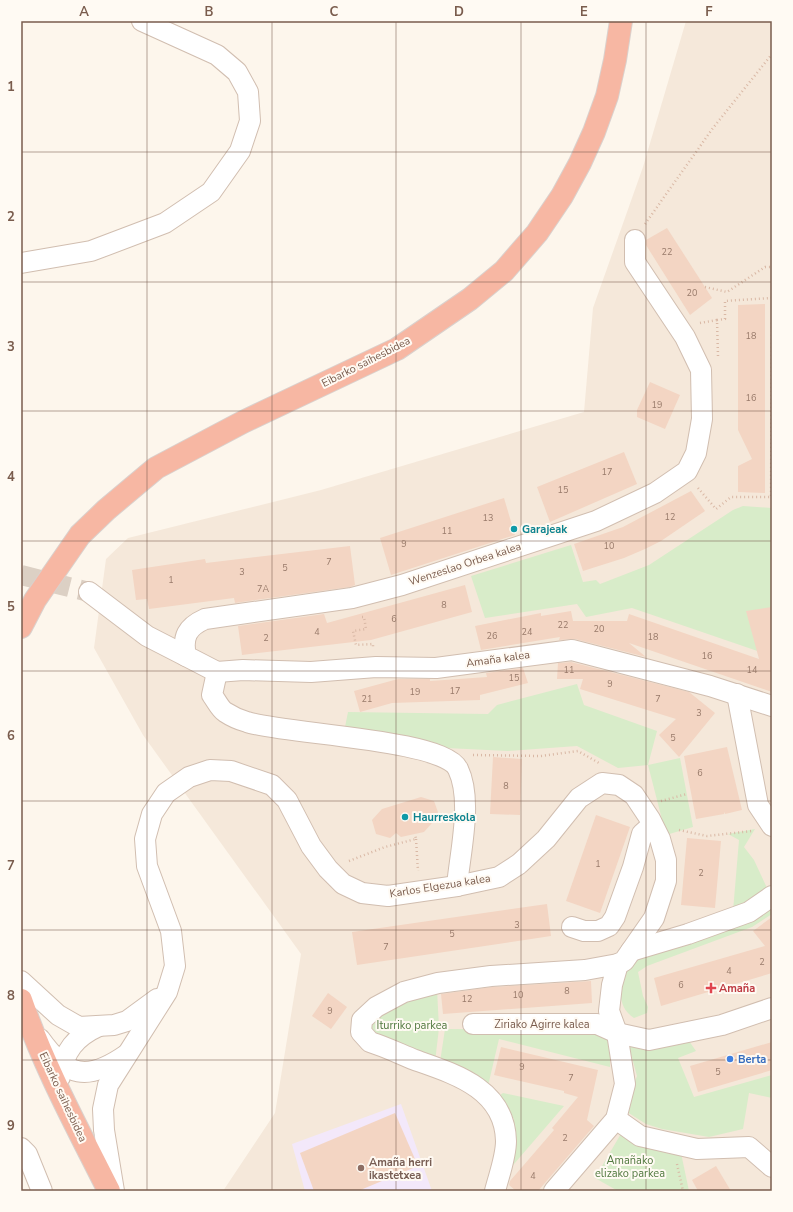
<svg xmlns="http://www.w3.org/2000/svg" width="793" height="1212" viewBox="0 0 793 1212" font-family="'Nunito Sans',sans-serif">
<rect width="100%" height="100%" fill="#fdf6ec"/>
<polygon fill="#f5e8da" points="686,21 772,21 772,1191 223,1191 275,1113 301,954 143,735 94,648 106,559 128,538 321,490 584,412 593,308 643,167"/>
<polygon fill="#f3e8fa" points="401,1104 432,1191 305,1191 292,1144"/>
<g fill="#d8ecc9">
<polygon points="743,506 772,508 772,656 632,608 586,617 577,604 485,618 471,576 571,545 583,582 596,580 600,584 649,565 733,510"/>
<polygon points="577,684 584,705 657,731 648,765 680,758 693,827 666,835 648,765 618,768 577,746 508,751 446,748 344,732 348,712 488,714 497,705"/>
<polygon points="755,829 744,847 754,860 767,888 733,911 739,840 728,834"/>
<path d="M772,902v12l-20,13 -105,39 -9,6 5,24 5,11 -1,6 -13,5c-20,-13 -13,-35 -6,-54l7,-1 2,-6z"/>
<polygon points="437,989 439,1028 435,1062 375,1039 367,1023 378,1011"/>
<polygon points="445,1029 592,1030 610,1039 610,1067 499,1039 488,1086 440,1062"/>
<polygon points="689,1041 696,1051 678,1058 694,1097 772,1075 772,1098 749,1093 743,1129 709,1137 662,1129 646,1124 624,1110 637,1076 628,1043"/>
<polygon points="503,1093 564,1106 502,1178 515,1150 514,1119 497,1097"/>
<polygon points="622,1132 681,1153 689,1191 618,1191 595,1178"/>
</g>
<g fill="#f3d5c3">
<polygon points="667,228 712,298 690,315 646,245 646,240"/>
<polygon points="765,304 765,493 738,492 738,466 752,459 738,430 738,305"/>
<polygon points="650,382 680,395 665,429 637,417 637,410"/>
<polygon points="624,452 637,484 550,522 537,487"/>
<polygon points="691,491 705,511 661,541 645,549 624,558 583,571 574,544 623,527"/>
<polygon points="504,498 515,535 391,575 380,538"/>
<polygon points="350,546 355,585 350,587 235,603 234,598 149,609 147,599 136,600 132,570 205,559 206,563"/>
<polygon points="465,585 472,612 371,640 242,655 238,626 324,614 327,623"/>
<polygon points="772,607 772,692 629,643 646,657 575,639 559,640 560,637 481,650 475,626 541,613 541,616 571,611 573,621 627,621 629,614 759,659 746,611"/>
<polygon points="571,662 689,692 715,713 679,757 659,735 676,719 580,689 583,679 557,679 558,663"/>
<polygon points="523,668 528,683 480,695 480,700 392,703 360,712 354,691 398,679 430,679 430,681 487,677 486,673"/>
<polygon points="727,747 742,810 725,814 724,812 724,814 696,819 684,756"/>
<polygon points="493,757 522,759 520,815 490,814"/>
<polygon points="421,797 434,801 439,815 424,832 401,837 396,833 390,838 376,834 372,820 382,809"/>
<polygon points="596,815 630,827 600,913 566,901"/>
<polygon points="687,838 721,841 715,908 681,905"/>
<polygon points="547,904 551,936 357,965 352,932"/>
<polygon points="772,917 772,973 661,1006 654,978 765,946 753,931"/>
<polygon points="591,981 592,1003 443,1014 441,994 492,987"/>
<polygon points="328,993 347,1007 331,1029 312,1016"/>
<polygon points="772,1042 772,1070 698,1092 690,1066"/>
<polygon points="501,1047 598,1070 587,1120 594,1126 538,1191 516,1191 509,1185 510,1181 554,1130 552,1128 578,1097 564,1093 564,1091 494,1075"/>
<polygon points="395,1113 418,1166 358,1191 314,1191 300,1153"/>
<polygon points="716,1166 731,1191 698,1191 692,1180"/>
</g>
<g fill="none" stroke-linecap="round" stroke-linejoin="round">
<polyline stroke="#dcd0c4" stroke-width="20" stroke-dasharray="20 10" stroke-linecap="butt" points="21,575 89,592"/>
<defs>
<g id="minor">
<polyline points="21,263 91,251 165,223 211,192 240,151 250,121 248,92 237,72 217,55 142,21"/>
<polyline points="89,592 147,636 186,656"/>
<path d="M217,672l-31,-16c-4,-19 1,-29 19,-37l147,-21 50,-13 194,-64 59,-28 32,-22 9,-18 6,-34 -1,-49 -16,-33 -50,-75v-22"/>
<polyline points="217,672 243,670 311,672 376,667 436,668 572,650 710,686 772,706"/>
<path d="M217,672l-5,23c4,5 8,14 13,17 6,4 15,8 22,10 36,12 197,17 211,47 15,31 2,83 -1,117"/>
<polyline points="737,694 758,805 772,826"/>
<polyline points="572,927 584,931 598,931 609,926 615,917 633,867 642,834 652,825"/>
<polyline points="631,951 688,934 749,912 772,896"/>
<polyline points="21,981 58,1015 79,1027 114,1025 127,1021 157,999"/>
<polyline points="473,1024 597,1024 617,1033 649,1040 722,1025 772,1008"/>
<path d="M40,1039c27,38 47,43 86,16"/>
<path d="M60,1077c4,-26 15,-40 39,-51"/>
<polyline points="616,1119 640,1136 697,1149 749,1147 772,1167"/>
<polyline points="21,1148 27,1154 42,1191"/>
<polyline points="114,1191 104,1130 103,1109 108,1085 167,992 175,966 171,931 147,866 145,839 152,814 166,793 189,777 210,770 231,771 272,785 287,800 311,846 328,869 343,884 362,893 388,896 457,886 499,877 519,864 546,839 579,798 602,783 619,785 634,795 650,819 660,839 666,860 666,881 654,918 624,961 618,964"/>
<path d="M495,1191c4,-16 11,-34 11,-50 -1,-52 -51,-67 -91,-81 -15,-6 -29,-13 -45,-18l-9,-10 1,-12 14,-13 28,-15 34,-9 53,-7 94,-6 33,-6 -6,21 -3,26 8,22 8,51 -9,35 -62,72"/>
</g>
<g id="highway">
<polyline points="21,627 35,600 80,535 106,510 156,468 243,422 397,349 470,299 504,271 537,233 562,196 580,163 594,132 607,96 615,60 621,21"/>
<path d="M21,1000c23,67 57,129 88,191"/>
</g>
</defs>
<use href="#minor" stroke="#d1beb0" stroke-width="22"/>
<use href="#highway" stroke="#dad1cd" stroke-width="24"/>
<g stroke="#d9b8a5" stroke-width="2.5" stroke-dasharray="1 3" stroke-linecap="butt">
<polyline points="645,224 713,128 772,54"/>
<polyline points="705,287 727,292 765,267 772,267"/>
<polyline points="700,323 717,320"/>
<polyline points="718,356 717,320 725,319 725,301 772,298"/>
<polyline points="698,488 716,509 731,497 771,497 772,322"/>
<polyline points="362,617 364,617 366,629 353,631 356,645 373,644 373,647"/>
<polyline points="473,755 541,756 578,751 599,763"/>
<polyline points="661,801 687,794"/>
<polyline points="679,830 707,836 752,831"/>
<polyline points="416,839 418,871"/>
<polyline points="349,861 385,847 416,839 415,834"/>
<polyline points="677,1164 683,1191"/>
</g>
<use href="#minor" stroke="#fff" stroke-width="20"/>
<use href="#highway" stroke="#f7b7a3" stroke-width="22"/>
</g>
<path fill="none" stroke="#7a5c4d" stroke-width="1" stroke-opacity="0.55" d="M147,21v1170M272,21v1170M396,21v1170M521,21v1170M646,21v1170M21,152h751M21,282h751M21,411h751M21,541h751M21,671h751M21,801h751M21,930h751M21,1060h751"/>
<g fill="#0f9aa8" stroke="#fffaf3" stroke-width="1.5">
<circle cx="514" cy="529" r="4"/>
<circle cx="405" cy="817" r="4"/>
</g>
<path fill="#e0444e" stroke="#fffaf3" stroke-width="1.5" d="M709 982h4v4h4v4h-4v4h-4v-4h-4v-4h4z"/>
<circle fill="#3f7fe0" stroke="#fffaf3" stroke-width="1.5" cx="730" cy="1059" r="4"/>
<circle fill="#8d6e63" stroke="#fffaf3" stroke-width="1.5" cx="361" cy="1168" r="4"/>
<g text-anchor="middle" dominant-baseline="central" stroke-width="4" stroke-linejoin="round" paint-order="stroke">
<g font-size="9" fill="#987a6a">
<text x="667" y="252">22</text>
<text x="692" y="293">20</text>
<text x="751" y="336">18</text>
<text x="751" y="398">16</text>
<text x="657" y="405">19</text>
<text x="607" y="472">17</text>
<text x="563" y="490">15</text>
<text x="670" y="517">12</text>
<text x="488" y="518">13</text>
<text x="447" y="531">11</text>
<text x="404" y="544">9</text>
<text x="609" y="546">10</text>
<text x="329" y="562">7</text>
<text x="285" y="568">5</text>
<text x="242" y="572">3</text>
<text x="171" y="580">1</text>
<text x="263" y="589">7A</text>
<text x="444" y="605">8</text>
<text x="394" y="619">6</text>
<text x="563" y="625">22</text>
<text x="599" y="629">20</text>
<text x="317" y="632">4</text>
<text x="527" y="632">24</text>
<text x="492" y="636">26</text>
<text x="653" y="637">18</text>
<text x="266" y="638">2</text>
<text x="707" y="656">16</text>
<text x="569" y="670">11</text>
<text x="752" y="670">14</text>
<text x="514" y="678">15</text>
<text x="610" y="684">9</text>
<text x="455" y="691">17</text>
<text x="415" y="692">19</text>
<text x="367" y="699">21</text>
<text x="658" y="699">7</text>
<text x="699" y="713">3</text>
<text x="673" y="738">5</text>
<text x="700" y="773">6</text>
<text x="506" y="786">8</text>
<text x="598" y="864">1</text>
<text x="701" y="873">2</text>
<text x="517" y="925">3</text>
<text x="452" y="934">5</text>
<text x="386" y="947">7</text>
<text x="762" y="962">2</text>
<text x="729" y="971">4</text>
<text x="681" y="985">6</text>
<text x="567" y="991">8</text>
<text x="518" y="995">10</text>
<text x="467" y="999">12</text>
<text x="330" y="1011">9</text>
<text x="522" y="1067">9</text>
<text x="718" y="1072">5</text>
<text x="571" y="1078">7</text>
<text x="565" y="1138">2</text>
<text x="533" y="1176">4</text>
</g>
<g font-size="11" fill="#7a5c4d" stroke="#fffaf3">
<text transform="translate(366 362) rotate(-27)">Eibarko saihesbidea</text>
<text transform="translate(465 564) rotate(-18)">Wenzeslao Orbea kalea</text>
<text transform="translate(498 659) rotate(-8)">Amaña kalea</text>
<text transform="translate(440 886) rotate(-9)">Karlos Elgezua kalea</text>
<text x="542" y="1024">Ziriako Agirre kalea</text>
<text transform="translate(63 1097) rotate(65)">Eibarko saihesbidea</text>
</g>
<g font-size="11" font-weight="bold" fill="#0d838f" stroke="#fffaf3" text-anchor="start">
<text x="522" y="529">Garajeak</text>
<text x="413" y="817">Haurreskola</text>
</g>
<g font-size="11" font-weight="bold" fill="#be3a42" stroke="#fffaf3" text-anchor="start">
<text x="719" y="988">Amaña</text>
</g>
<g font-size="11" fill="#537a41" stroke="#fffaf3">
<text x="412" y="1025">Iturriko parkea</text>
<text x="630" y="1160">Amañako<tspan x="630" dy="13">elizako parkea</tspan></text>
</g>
<g font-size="11" font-weight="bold" fill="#366cbe" stroke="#fffaf3" text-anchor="start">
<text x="738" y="1059">Berta</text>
</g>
<g font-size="11" font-weight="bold" fill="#785e54" stroke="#fffaf3" text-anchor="start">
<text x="369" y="1162">Amaña herri<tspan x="369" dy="13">ikastetxea</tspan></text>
</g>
</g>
<rect width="793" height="1212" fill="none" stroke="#fffaf3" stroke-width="44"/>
<rect x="22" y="22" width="749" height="1168" fill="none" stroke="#7a5c4d" stroke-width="1.5"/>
<g font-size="13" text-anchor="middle" font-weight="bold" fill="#7a5c4d">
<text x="84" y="16">A</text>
<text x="209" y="16">B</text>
<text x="334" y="16">C</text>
<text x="459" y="16">D</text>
<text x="584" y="16">E</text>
<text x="709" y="16">F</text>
<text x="11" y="91">1</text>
<text x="11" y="221">2</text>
<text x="11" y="351">3</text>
<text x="11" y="481">4</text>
<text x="11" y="611">5</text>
<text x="11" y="740">6</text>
<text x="11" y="870">7</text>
<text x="11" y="1000">8</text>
<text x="11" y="1130">9</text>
</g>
</svg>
